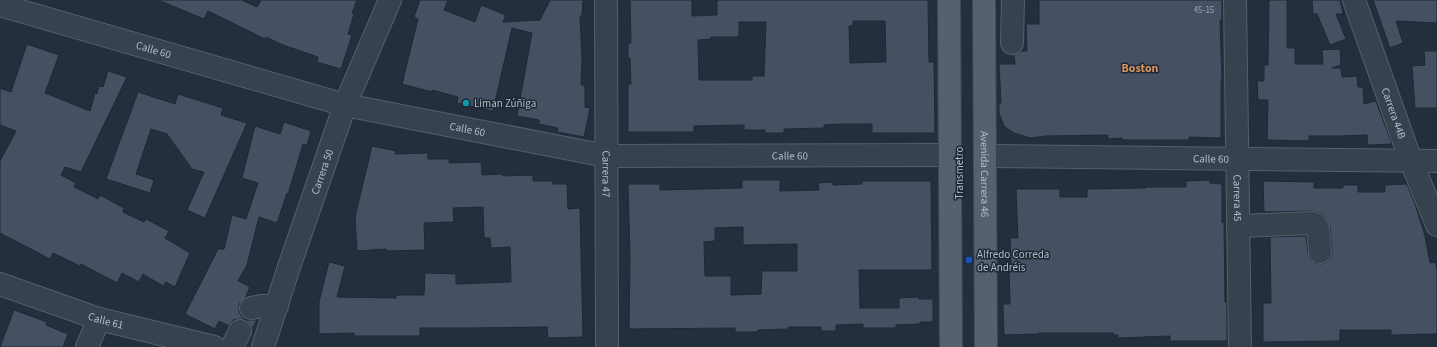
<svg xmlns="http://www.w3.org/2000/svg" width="1437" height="347" viewBox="0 0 1437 347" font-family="'Source Sans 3',sans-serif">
<rect width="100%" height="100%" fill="#242f3e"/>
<g fill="#455162" stroke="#1f2835" fill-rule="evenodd">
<polygon points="158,0 242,0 257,7 261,0 357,0 352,13 354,14 348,34 352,35 341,69 317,62 318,57 283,45 266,37 265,39 208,11 204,19"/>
<polygon points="420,0 448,0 444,10 475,22 481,5 506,15 503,22 540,20 550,0 583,0 582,16 580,16 582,58 581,85 585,85 585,107 590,108 584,137 557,132 558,128 539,124 539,120 517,116 532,33 512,28 493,111 457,103 458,97 432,90 432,92 402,84 418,19 414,17"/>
<path d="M630,0h62v16l25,-1v-15h211l1,62h5l1,71h-63v-9h-30l-18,1v3l-40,1v4h-19v-3h-21v-5l-50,1v6h-66v-48h3l-1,-26h-2v-15h3zM853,21h32l1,41 -36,1 -1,-37h4zM739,22h27l-2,54h-12v4h-53l-1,-40 13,-1v-2h28z"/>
<polygon points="1039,0 1222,0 1222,20 1220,20 1222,81 1221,81 1221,138 1189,137 1189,140 1122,140 1122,138 1108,139 1108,135 1046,136 1030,138 1014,133 1004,126 999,113 999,103 1001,103 999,64 1015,64 1014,55 1021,51 1027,51 1026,24 1039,24"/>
<polygon points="1269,0 1287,0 1287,48 1295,48 1295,64 1323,64 1322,50 1340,49 1341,65 1332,68 1341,68 1342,77 1357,76 1358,87 1363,87 1364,104 1376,101 1392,144 1368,145 1367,135 1341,136 1309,136 1309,141 1267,140 1268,100 1258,100 1257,81 1264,81 1264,65 1268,65"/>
<polygon points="1312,0 1340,0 1343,14 1336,14 1346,39 1330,45 1317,14 1313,14"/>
<polygon points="1373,0 1437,0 1437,23 1396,21 1403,43 1390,48"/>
<polygon points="27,44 59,55 45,93 90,111 95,93 97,94 99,86 103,87 108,71 127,77 81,172 65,167 61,175 76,183 74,187 98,199 100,195 124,208 123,212 144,222 146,219 169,231 165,238 190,253 175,287 166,282 163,286 143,274 139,282 122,273 117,283 81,264 80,266 53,253 50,259 0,233 0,161 16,131 0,125 0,88 11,92"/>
<polygon points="1424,51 1437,51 1437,108 1415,108 1412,66 1425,65"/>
<polygon points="138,92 175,104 178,94 223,108 221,115 247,123 205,218 187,210 204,172 192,169 167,134 151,129 136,174 154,180 150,193 106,179"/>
<polygon points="284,122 311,131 307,145 303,144 288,194 287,193 277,223 259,217 247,265 238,281 250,287 245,298 239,304 239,311 241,316 247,320 257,320 252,329 250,324 246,320 240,319 233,320 229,326 219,321 215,329 185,314 218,249 224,249 232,215 246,219 258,183 242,178 255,126 280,134"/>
<polygon points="372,146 396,151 395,154 428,153 428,159 449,159 449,163 481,162 482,175 503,174 503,176 533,175 533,181 553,181 553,184 567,184 568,209 580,208 583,337 548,338 547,327 472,328 420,328 420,336 354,336 354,333 319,334 319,302 329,262 345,266 337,297 396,298 396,295 424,295 425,273 456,274 456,284 511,282 510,247 491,248 490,238 484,238 483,207 453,208 454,222 424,223 425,250 386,251 386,249 357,251 355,217"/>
<path d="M742,180h38v11l39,-1 -1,-7 15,-1v3l29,-1v-3h69l1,89h-73l1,38h39v-10l20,-1v2h14v23h-13v2l-24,1v3h-33v-4l-27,1v6h-15v-4h-33v2l-30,1v2h-23v-4l-106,1 1,-72 -2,-73h32v6l82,-2zM743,227v18l54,-1v27h-35l-1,23 -30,1v-19h-26l-1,-34 11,-1v-13z"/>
<polygon points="1209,180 1210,183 1222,184 1222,222 1224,222 1225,302 1227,302 1227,341 1170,341 1170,336 1118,338 1118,335 1113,335 1113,333 1039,333 1039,334 1004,335 1003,304 1010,304 1009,264 1011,264 1010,238 1018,238 1016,189 1060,189 1060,197 1087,197 1087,189 1145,188 1145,187 1186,187 1186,181"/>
<polygon points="1263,181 1314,182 1314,188 1343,188 1343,185 1358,185 1358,192 1385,192 1385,185 1407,184 1416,207 1425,236 1430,263 1435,262 1437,269 1437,334 1391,335 1391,330 1340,330 1340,341 1263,342 1263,303 1271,303 1270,237 1306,236 1308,253 1310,259 1315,263 1321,264 1327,262 1331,257 1332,251 1330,227 1326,218 1320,213 1312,211 1264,212"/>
<polygon points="14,310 47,322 46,325 68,334 63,347 0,347"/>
</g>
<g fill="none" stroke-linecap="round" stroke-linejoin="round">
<defs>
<g id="minor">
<path id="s1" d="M606,0l1,347"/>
<path id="s2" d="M1235,0l5,347"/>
<path id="s3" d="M1354,0l57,161 26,64"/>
<path id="s4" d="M0,5l345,100 261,51 344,-1"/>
<polyline points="1012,43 1013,0"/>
<path id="s5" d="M985,156l452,5"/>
<polyline points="1238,226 1313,223 1316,225 1318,228 1320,252"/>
<path id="s6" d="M0,284l99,35 115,28"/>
<polyline points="251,308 261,306 277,306"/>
<polyline points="87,347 99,319"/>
<polyline points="232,347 240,331"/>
<path id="s7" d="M263,347l26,-80 56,-162 45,-105"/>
</g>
<g id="major">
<polyline points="949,0 951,347"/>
<path id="s8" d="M984,0l2,347"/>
</g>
</defs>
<use href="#minor" stroke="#565f6c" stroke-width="24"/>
<use href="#major" stroke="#414a57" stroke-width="24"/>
<use href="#minor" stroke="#38414e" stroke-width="22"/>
<use href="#major" stroke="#56606e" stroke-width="22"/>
</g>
<circle fill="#0f9aa8" stroke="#1d2633" stroke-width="1.5" cx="466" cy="103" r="4"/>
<rect fill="#1a4fb4" stroke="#1d2633" stroke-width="1.5" x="965" y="256" width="8" height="8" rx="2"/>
<g text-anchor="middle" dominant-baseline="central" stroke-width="3" stroke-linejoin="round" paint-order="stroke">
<g font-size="9" fill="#98a1af">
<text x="1204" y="10">45-15</text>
</g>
<g font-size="11" fill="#b4bcc9" stroke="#1d2633">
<text stroke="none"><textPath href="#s4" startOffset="160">Calle 60</textPath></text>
<text stroke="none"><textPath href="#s3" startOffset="120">Carrera 44B</textPath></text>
<text stroke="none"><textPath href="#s4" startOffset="484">Calle 60</textPath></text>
<text stroke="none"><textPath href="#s4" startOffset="809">Calle 60</textPath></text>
<text stroke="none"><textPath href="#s5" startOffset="226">Calle 60</textPath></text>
<text stroke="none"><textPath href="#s7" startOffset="185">Carrera 50</textPath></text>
<text transform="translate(959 173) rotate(-90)">Transmetro</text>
<text stroke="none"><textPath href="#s8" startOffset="174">Avenida Carrera 46</textPath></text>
<text stroke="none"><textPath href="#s1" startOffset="174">Carrera 47</textPath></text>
<text stroke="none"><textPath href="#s2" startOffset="198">Carrera 45</textPath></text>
<text stroke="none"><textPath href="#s6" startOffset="112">Calle 61</textPath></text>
</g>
<g font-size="11" fill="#b4bcc9" stroke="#1d2633" text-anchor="start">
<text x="474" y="103">Liman Zúñiga</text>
<text x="977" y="254">Alfredo Correda<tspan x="977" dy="13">de Andréis</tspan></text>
</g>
<g font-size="12" font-weight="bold" fill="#d59563" stroke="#1d2633">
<text x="1140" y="68">Boston</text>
</g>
</g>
</svg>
